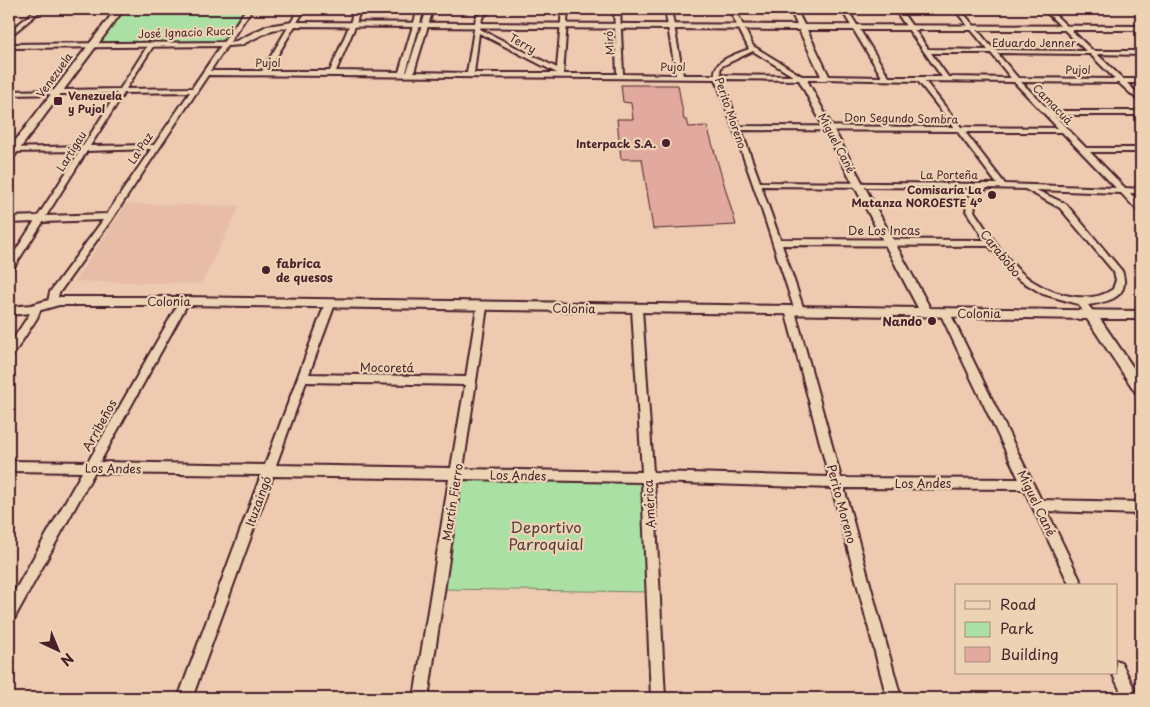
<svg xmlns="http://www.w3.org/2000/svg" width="1150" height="707" viewBox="0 0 1150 707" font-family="'Playpen Sans',sans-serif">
<rect width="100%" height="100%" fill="#edcab0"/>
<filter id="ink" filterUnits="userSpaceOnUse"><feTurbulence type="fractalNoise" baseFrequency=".02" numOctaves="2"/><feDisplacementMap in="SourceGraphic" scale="10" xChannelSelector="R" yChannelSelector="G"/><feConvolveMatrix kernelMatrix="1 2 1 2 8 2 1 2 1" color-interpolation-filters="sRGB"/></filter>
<g filter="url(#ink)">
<polygon fill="#e7bda8" points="126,204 240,206 201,284 75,281"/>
<g fill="#aae0a3" stroke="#7a8067">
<polygon points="123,9 246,9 221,43 96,44"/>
<polygon points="458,477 646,481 652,592 441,589"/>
</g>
<polygon fill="#e2aa9e" stroke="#4a1f2b" points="621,85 678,85 684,120 687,120 689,127 707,126 736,225 653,229 642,159 621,159 617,119 633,119 631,103 623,102"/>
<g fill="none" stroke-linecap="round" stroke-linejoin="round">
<defs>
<g id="minor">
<polygon points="37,9 43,9 9,37 9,32"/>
<path d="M246,9h6l-42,62h52l37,-62h6l-37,62h62l20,-47 4,-15h6l-4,15 -20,47 63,1 19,-63h6l-18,63h1l20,-63h6l-19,63 53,1 9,-56 9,-8h6l-9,9 -2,11 77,39 5,-59h6l-5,65h54l-3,-65h6l3,65 53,1 -11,-66h6l12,66h32c-2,-15 22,-21 34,-26l-20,-40h6l18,37 52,32 -3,2 -80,-1 17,47 215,1 -36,-46 -94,-2v-2l2,-1 56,1 -41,-68h6l42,68h53l-48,-68h6l28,40 60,1 -34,-41h6l34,41 92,1 -43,-42h6l44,42h48v4l-44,-1 26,25h18v4h-14l14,14v5l-2,-1 -20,-18 -98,-1 29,29h91v4h-87l32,33h55v4h-51l35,36 16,1v4h-11l11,12v6h-3l-17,-18 -85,-3 30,14 56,67c9,26 -13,31 -34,34l7,9 -2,2h-6l-9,-12 -35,-10 -25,-15 -29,-33 -207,-1 22,65 -5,3 -4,-2 46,167 178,1 -79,-166 5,-3 5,3 91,187 100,2v12l-94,-3 36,75h-13l-46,-97 -180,-1 57,210h-14l-55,-210 -178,-6 11,216h-14l-9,-216 -181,-3 -33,219h-14l35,-219 -176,-3 -81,222h-14l83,-223 -167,-2 -80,146 -5,2v-20l73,-129 -73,-1v-10l79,1 93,-163 3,-1 5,3 -89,161 165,3 60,-161 5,-3 5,3 -26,70 157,3 11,-70 5,-3 3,1 2,2 -24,162 179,3 -10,-163 5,-3 5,3 11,163 176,5 -44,-167 5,-3 4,1 -32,-98 -46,-131 -508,-4 -96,144 -53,74 -3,11h-6l-2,-2 2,-10 53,-72 -60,2 -31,48 -3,1v-10l25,-39 -25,1v-6l29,-1 42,-65 -71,1v-4l74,-2 34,-53 -108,2v-4l111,-2 28,-44 3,-2 3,2 -28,44 66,-1zM479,33l78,40h-83zM753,51l40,25 -72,-1 -1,-5 2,-4zM931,53h60l20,25 -63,-1zM997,53l93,1 25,25 -97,-1zM925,81l89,1 44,46 -97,-1zM190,92l-36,53 -64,1 34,-53zM741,130l216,1 40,53 -237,-2zM965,132h97l54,56 -111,-4zM151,149l-44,65 -61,2 41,-65zM761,186l217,2 -9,9 -3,14 19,29 -205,-1zM987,188l38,1 35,19 54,64 2,8 -3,9c-25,18 -67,4 -89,-14 -19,-16 -36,-43 -50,-64l3,-13zM306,382l159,3 -14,83 -175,-3z"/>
<polygon points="36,305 41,308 37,318 13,355 9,356 9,345 29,315 33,306"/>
<polygon points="1116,660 1121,662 1139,698 1124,698 1112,673 1116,673"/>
</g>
<polygon id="tertiary" points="790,9 796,9 804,25 1141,26 1141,30 807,30 830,78 826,80 807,80 930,308 1141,311 1141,319 1100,319 1141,379 1141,394 1136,393 1087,319 184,305 59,305 31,313 9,315 9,307 31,305 59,297 184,297 918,308 798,78 802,76 821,76 799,30 293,26 272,30 241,45 228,46 9,48 9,44 228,42 236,41 267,26 293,22 797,25"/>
<polygon id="secondary" points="116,9 124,9 13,158 9,159 9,149"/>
</defs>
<use href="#minor" stroke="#4a1f2b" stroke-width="4"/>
<use href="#tertiary" stroke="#4a1f2b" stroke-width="4"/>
<use href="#secondary" stroke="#4a1f2b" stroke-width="4"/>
<use href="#minor" fill="#ecd3b4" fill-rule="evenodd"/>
<use href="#tertiary" fill="#ecd3b4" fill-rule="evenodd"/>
<use href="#secondary" fill="#ecd3b4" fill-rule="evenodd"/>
</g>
</g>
<g fill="#4a1f2b" stroke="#ecd3b4" stroke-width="2">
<rect x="53" y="96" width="10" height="10" rx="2.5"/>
<circle cx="666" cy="143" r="5"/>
<circle cx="992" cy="195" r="5"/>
<circle cx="266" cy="270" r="5"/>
<circle cx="932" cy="321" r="5"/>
</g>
<g text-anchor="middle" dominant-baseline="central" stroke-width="4.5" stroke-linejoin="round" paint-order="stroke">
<g font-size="11" fill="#4a1f2b" stroke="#ecd3b4">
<text transform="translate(186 32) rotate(-2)">José Ignacio Rucci</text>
<text x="1034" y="42">Eduardo Jenner</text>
<text transform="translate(523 43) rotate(28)">Terry</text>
<text transform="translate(609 43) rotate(-93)">Miró</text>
<text x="268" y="62">Pujol</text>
<text x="673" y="66">Pujol</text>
<text x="1078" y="69">Pujol</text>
<text transform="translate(54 75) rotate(-54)">Venezuela</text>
<text transform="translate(1053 104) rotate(46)">Camacuá</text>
<text transform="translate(731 113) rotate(71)">Perito Moreno</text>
<text transform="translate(901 118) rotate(1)">Don Segundo Sombra</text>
<text transform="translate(837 143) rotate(62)">Miguel Cané</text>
<text transform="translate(140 148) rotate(-56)">La Paz</text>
<text transform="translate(71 151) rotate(-58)">Lartigau</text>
<text x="949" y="174">La Porteña</text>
</g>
<g font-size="11" font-weight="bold" fill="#4a1f2b" stroke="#ecd3b4" text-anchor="end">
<text x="68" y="95" text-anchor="start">Venezuela<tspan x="68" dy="13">y Pujol</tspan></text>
<text x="656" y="143">Interpack S.A.</text>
<text x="982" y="189">Comisaría La<tspan x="982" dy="13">Matanza NOROESTE 4°</tspan></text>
</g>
<g font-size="12" fill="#4a1f2b" stroke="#ecd3b4">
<text x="884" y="230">De Los Incas</text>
<text transform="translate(1001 253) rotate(51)">Carabobo</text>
<text x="169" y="301">Colonia</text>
<text transform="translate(574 308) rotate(1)">Colonia</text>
<text x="979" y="313">Colonia</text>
<text transform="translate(387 367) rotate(1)">Mocoretá</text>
<text transform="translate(99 425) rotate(-61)">Arribeños</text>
<text transform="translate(113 468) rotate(1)">Los Andes</text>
<text transform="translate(518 475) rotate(1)">Los Andes</text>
<text x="923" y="483">Los Andes</text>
<text transform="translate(258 501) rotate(-70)">Ituzaingó</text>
<text transform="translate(452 502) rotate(-81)">Martín Fierro</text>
<text transform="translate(1037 503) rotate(64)">Miguel Cané</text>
<text transform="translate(649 504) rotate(-93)">América</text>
<text transform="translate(842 504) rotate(75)">Perito Moreno</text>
</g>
<g font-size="12" font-weight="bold" fill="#4a1f2b" stroke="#ecd3b4" text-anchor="start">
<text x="276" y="263">fabrica<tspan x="276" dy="14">de quesos</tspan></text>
<text x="922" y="321" text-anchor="end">Nando</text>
</g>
<g font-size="15" fill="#583c3d" stroke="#ecd3b4">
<text x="546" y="526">Deportivo<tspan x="546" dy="17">Parroquial</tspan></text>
</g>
</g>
<rect width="1150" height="707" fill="none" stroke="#ecd3b4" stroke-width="30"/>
<rect x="15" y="15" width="1120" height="677" fill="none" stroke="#4a1f2b" stroke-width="2" filter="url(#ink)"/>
<rect x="955" y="584" width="162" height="90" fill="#ecd3b4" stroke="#ab8b7d"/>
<rect x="965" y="601" width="25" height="8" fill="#ecd3b4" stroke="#ab8b7d"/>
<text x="1000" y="610" font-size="15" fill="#4a1f2b">Road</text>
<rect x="965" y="622" width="25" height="15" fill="#aae0a3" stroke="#ab8b7d"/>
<text x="1000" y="634" font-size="15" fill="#4a1f2b">Park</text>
<rect x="965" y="647" width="25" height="15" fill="#e2aa9e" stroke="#ab8b7d"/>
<text x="1000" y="660" font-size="15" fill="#4a1f2b">Building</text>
<g transform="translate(58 650) rotate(136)" stroke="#ecd3b4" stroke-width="4" paint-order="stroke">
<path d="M0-4L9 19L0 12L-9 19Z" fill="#4a1f2b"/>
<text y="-8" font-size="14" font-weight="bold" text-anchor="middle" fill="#4a1f2b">N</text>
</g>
</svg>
